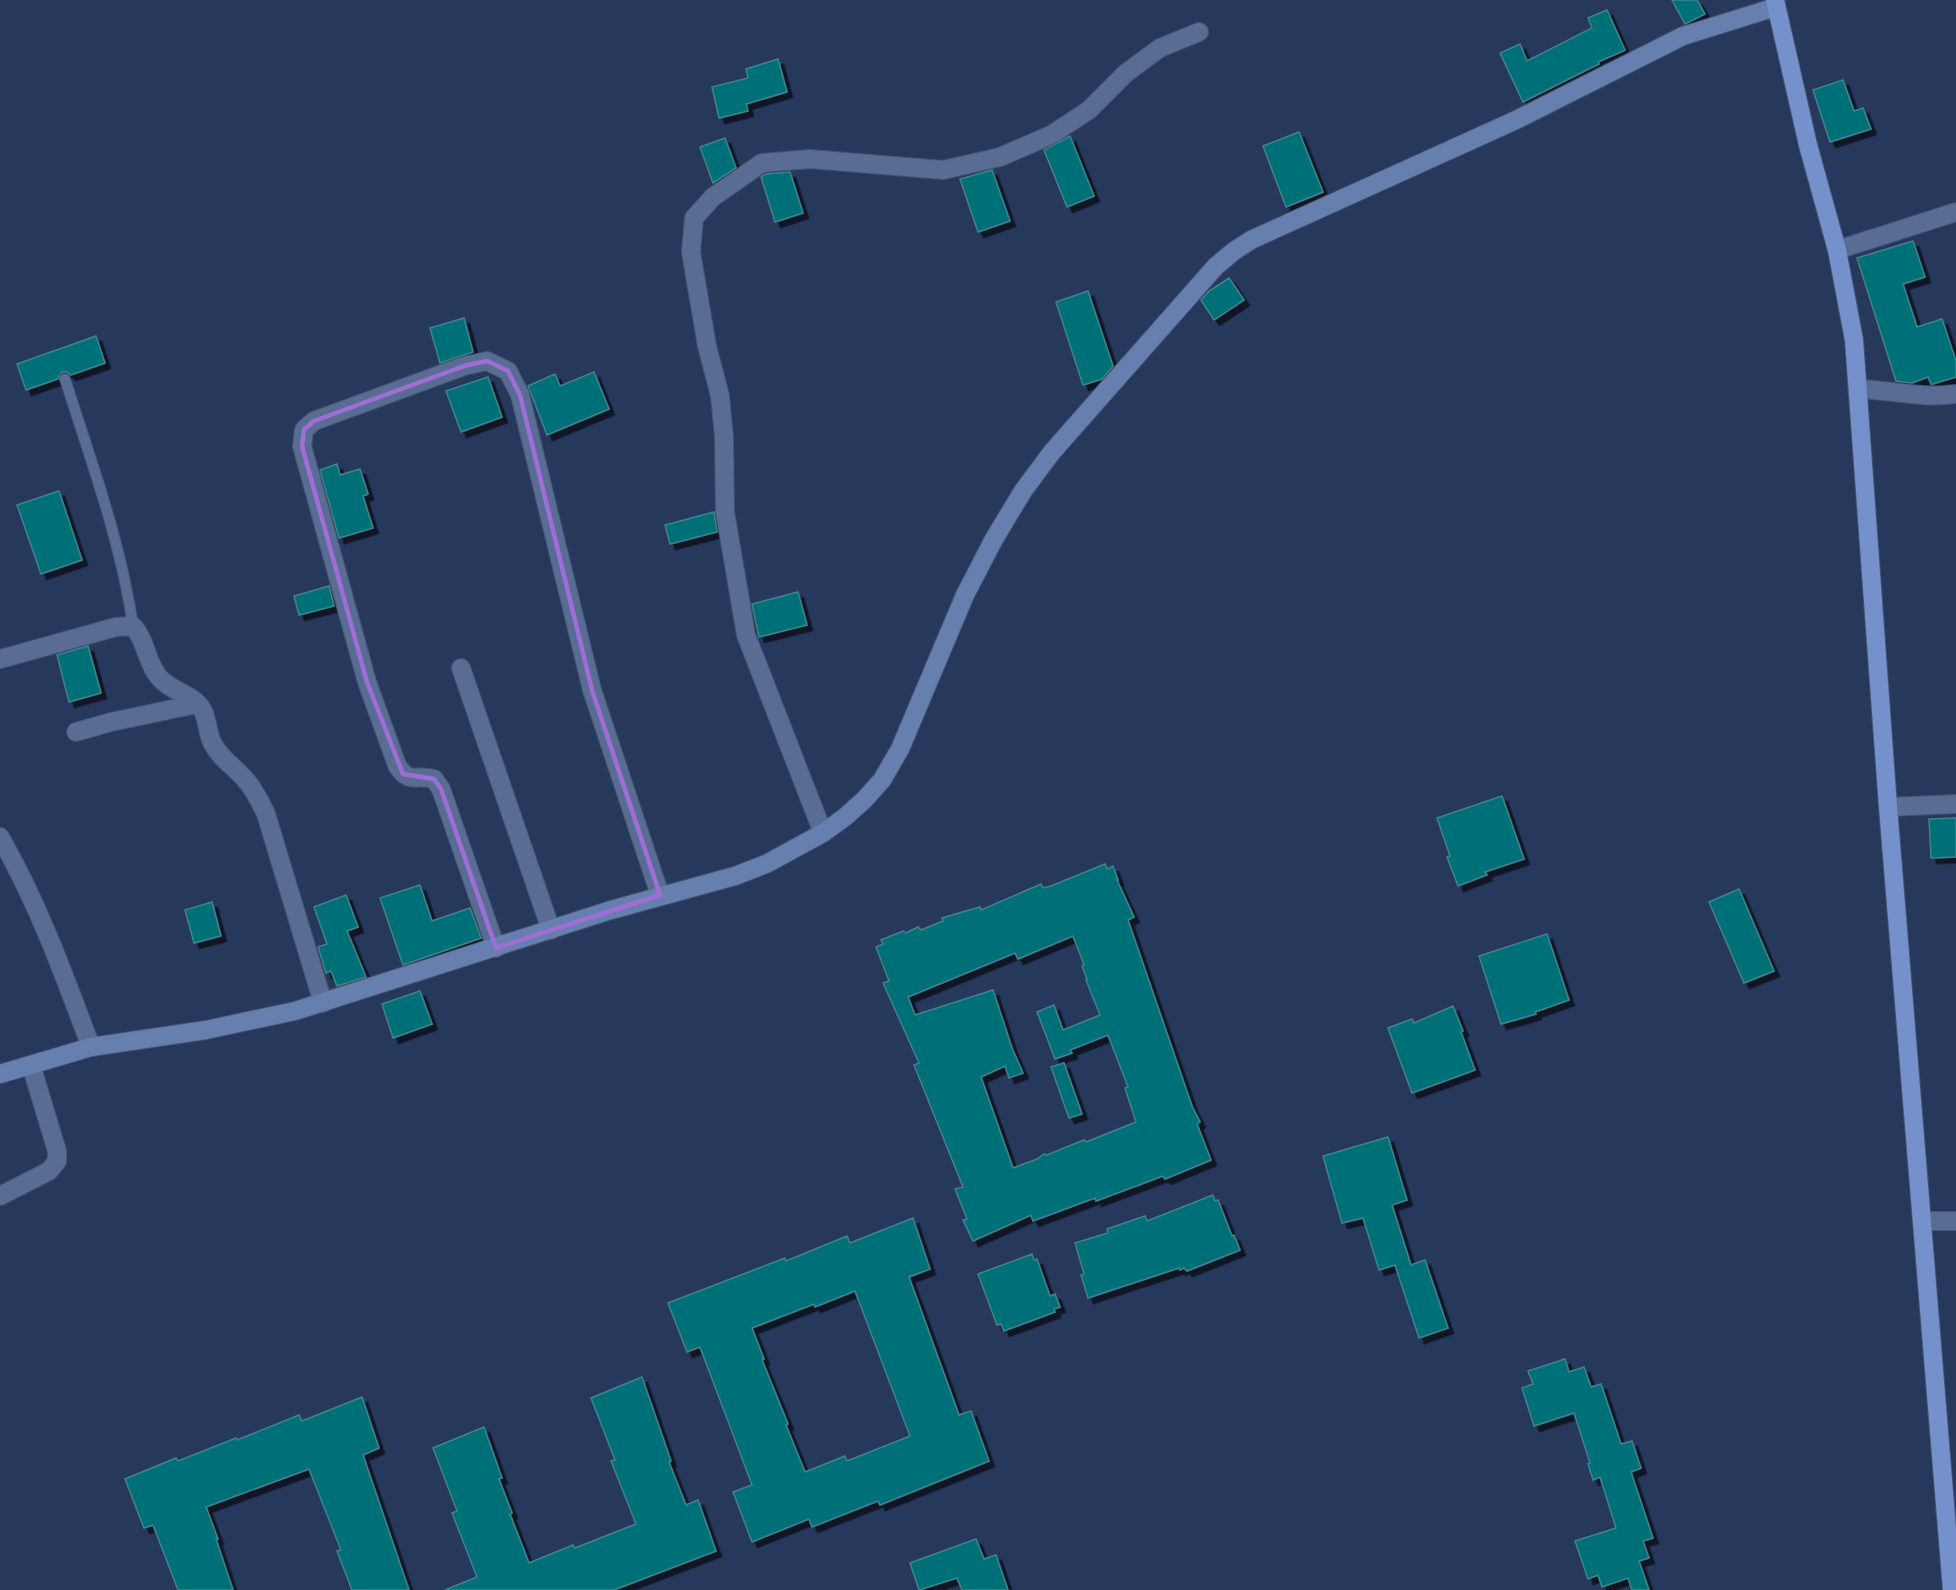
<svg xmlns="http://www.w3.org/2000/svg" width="1956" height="1590" viewBox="0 0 1956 1590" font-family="'Public Sans',sans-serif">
<defs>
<filter id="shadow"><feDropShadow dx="5.5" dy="5.5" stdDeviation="0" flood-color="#0009"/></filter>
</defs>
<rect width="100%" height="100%" fill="#27385d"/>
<g fill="#047078" stroke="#41838a" stroke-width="1.5" fill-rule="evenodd" filter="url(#shadow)">
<polygon points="1672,0 1697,0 1705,14 1685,24"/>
<polygon points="1607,10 1625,50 1598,62 1599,64 1523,102 1500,53 1520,44 1527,61 1592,28 1588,18"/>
<polygon points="778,59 787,92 746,104 748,111 719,118 712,87 748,78 746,69"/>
<polygon points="1843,80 1854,111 1863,108 1871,129 1830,142 1813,90"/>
<polygon points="1299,132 1323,192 1286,207 1263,146"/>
<polygon points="1070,136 1094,196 1067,207 1044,150"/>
<polygon points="725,138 736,168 713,183 700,147"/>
<polygon points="992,170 1010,221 978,232 960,179"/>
<polygon points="790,172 803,213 775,222 761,177 766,174"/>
<polygon points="1913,241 1925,277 1903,284 1917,327 1942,319 1956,361 1956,377 1933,384 1931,384 1928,377 1912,383 1896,381 1857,258"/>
<polygon points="1229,278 1244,300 1214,320 1201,300 1209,291"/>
<polygon points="1088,291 1113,366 1102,379 1083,385 1056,302"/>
<polygon points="464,318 473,352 440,363 430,328"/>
<polygon points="96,336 105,363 71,375 67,372 62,372 58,379 26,390 17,364"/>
<polygon points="594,372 609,409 547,435 528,386 555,374 560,386"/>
<polygon points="488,377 502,417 461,432 446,391"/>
<polygon points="337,464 340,475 360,469 368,494 363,496 373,528 339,538 320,470"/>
<polygon points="59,491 82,560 41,574 17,505"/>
<polygon points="714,512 717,532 670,544 665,525"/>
<polygon points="329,586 334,606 299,615 294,596"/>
<polygon points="798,592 807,625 759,637 752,604"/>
<polygon points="88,646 101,693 69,702 57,655"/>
<polygon points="1502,796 1524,859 1485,872 1487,875 1458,886 1447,857 1450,856 1437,818"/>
<polygon points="1956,818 1956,857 1931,858 1929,819"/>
<path d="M1105,864l2,5 6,-3 5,14h-1l17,37 -6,3 64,186 8,16 -3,2 14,36 -46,19 -2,-3 -67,25 -1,-3 -62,23 -2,-6 -58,26 -10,-21 4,-1 -12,-30 8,-2 -49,-122 5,-2 -36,-80 6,-2 -13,-34 7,-3 -2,-4 22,-9 3,2 12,-6 3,3 22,-9 -1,-3 10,-3 28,-8 1,3 60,-26 2,4 8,-2zM1073,936l11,29 -2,1 5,13 -1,1 14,35 -37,15 -9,-25 -17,7 18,47 17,-6 -2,-3 38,-15 20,52 -3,1 11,34 -50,20 -2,-2 -37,15 -3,-1 -7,5 -24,9 -32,-91 24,-11 4,12 14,-5 -11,-25 -19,-58 -78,25 -7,-18 107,-44 3,6z"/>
<polygon points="420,885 432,921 470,908 481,938 403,965 380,898"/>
<polygon points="1739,889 1774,971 1744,983 1709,902"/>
<polygon points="346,895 358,927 347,931 366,977 337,986 331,971 326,973 318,947 327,944 314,907"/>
<polygon points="212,902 221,936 194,943 185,910"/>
<polygon points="1547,934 1569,1000 1535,1012 1536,1014 1501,1024 1479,956"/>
<polygon points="420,991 432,1024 393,1038 382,1004"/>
<polygon points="1453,1006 1463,1031 1461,1032 1475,1070 1412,1093 1388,1028 1412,1019 1414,1023"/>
<polygon points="1064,1063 1082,1114 1069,1118 1051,1067"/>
<polygon points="1388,1137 1407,1200 1392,1205 1411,1265 1425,1260 1448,1328 1419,1338 1395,1265 1379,1270 1363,1218 1342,1223 1323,1156"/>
<polygon points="1213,1195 1215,1201 1218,1200 1232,1236 1234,1235 1240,1250 1187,1271 1184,1268 1180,1270 1179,1268 1088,1298 1081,1275 1084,1274 1075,1243 1108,1233 1107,1229 1145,1216 1147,1221"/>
<path d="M913,1218l17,51 -21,8 50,138 12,-4 18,50 -109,44 -2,-4 -66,26 -3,-8 -57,23 -19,-50 19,-7 -52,-138 -13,5 -19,-49 117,-45 1,3 61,-25 3,7zM855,1291l55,145 -63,25 -2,-5 -40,16 -19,-47 2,-1 -26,-64 2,-1 -12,-31 62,-24 1,3z"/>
<polygon points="1032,1254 1034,1260 1037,1259 1050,1296 1055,1294 1060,1307 1054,1309 1055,1312 1004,1331 1001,1324 997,1325 978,1274"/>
<polygon points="1565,1359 1569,1372 1584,1367 1591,1387 1601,1384 1621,1444 1632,1441 1641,1468 1631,1472 1653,1538 1643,1541 1649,1558 1639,1561 1649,1590 1632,1590 1628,1578 1602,1587 1598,1575 1588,1579 1575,1541 1616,1528 1600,1477 1593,1480 1588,1464 1590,1463 1574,1413 1534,1426 1522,1388 1533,1384 1528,1371"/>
<polygon points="642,1377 671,1461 669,1462 686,1505 698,1500 716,1551 614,1590 445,1590 477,1577 452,1513 457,1511 433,1448 484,1427 502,1478 499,1479 512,1513 510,1514 529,1563 573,1545 575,1548 636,1524 611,1461 615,1460 591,1398"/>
<polygon points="362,1397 379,1448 363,1455 409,1590 352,1590 337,1551 341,1550 309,1469 206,1507 218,1539 216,1539 233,1590 178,1590 153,1525 144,1528 125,1479 176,1458 178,1461 236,1438 237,1440 299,1415 302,1421"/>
<polygon points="976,1539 984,1559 996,1555 1008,1590 962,1590 957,1578 919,1590 910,1563"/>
</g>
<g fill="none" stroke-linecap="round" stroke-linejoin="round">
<defs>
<path id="lane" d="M65,379c26,82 56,163 68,247"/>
<g id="street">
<polyline points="1837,250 1956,212"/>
<path d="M1859,389c32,1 65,10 97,5"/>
<path d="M0,659l116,-32 17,-1c13,14 13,35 25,50 11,15 34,17 44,33 6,10 5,25 11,35 7,14 21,23 31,34 10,11 16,23 22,36l57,189"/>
<polyline points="461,668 551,930"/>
<polyline points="76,732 111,722 197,704"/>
<polyline points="1888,807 1956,804"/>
<polyline points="823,833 746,635 725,512 724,437 720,396 707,346 691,252 694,218 713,197 762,163 810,159 943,170 1000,157 1051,135 1089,110 1126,73 1160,48 1199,32"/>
<path d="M0,837c38,66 64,138 91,210"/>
<path d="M496,948l-55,-159 -7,-10c-18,-5 -25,6 -37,-14l-30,-83 -65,-236 2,-16 10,-9 150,-55 23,-5 21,10 12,24 72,295 68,205"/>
<polyline points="0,1196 49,1171 57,1161 57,1151 31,1065"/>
<polyline points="1922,1221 1956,1221"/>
</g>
<polyline id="secondary" points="0,1074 91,1047 206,1030 295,1011 611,910 735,876 766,864 823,833 845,817 864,800 882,780 900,749 965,595 994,539 1023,491 1052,452 1216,266 1234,251 1251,240 1516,120 1683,36 1776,7"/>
<polyline id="primary" points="1775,0 1808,145 1837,250 1854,340 1888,807 1952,1590"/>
</defs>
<use href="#lane" stroke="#455472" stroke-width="12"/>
<use href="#street" stroke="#455472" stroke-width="20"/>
<use href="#secondary" stroke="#455472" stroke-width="20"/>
<use href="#primary" stroke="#455472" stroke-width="20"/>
<use href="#lane" stroke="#586c94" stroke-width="10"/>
<use href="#street" stroke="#586c94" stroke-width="18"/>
<use href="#secondary" stroke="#667faf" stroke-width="18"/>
<use href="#primary" stroke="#7591cb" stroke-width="18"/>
</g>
<path fill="none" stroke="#9e6ed4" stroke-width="4.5" stroke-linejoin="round" d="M487,361l21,10 12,24 72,295 68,205 -164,53 -55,-159 -7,-10 -31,-5 -36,-92 -65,-236 2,-16 10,-9 150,-55z"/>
</svg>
